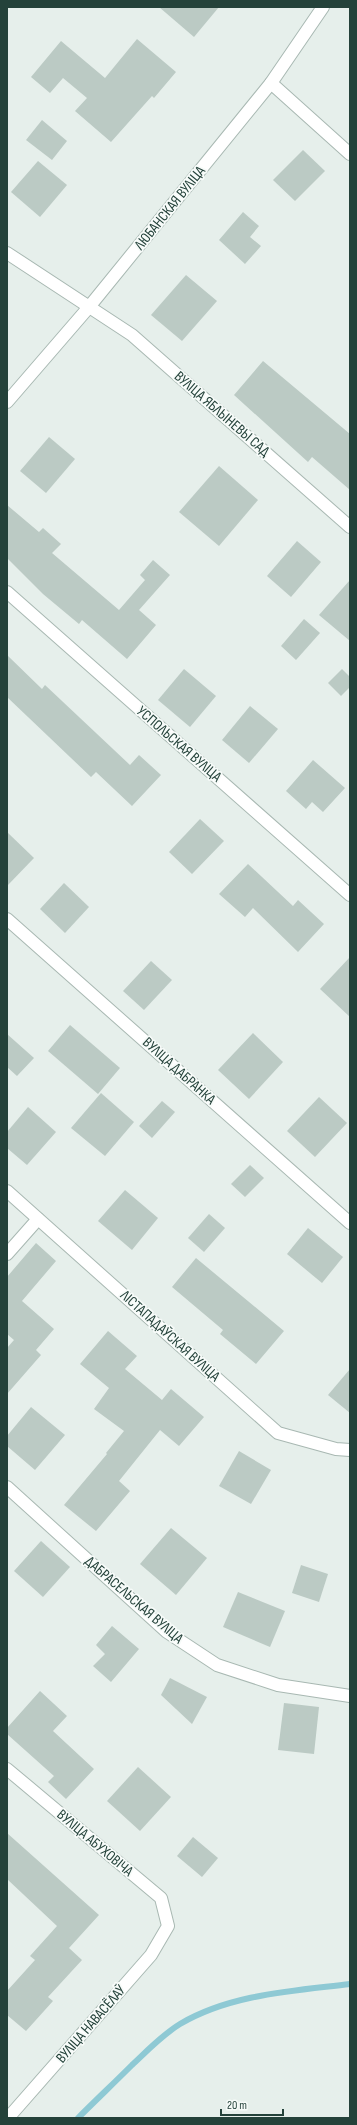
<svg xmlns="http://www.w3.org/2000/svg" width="357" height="2125" viewBox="0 0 357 2125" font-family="'Sofia Sans Condensed',sans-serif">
<rect width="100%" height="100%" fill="#e6efeb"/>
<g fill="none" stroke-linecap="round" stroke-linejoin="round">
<path stroke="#8ec9d4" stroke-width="6" d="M78,2118c18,-18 36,-35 54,-53 15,-14 30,-30 48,-41 51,-30 113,-33 170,-40"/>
</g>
<g fill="#bbcac4">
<polygon points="159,7 219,7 194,37"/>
<polygon points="137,39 176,72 154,98 152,96 111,142 75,111 87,98 63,78 50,93 31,77 61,41 105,78"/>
<polygon points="42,120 67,141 52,160 26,140"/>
<polygon points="303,150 325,171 295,201 273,180"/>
<polygon points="38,161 67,185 40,217 11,192"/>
<polygon points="243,212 259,226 250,237 261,246 245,264 219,240"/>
<polygon points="186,275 217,301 182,341 151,315"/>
<polygon points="263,361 350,434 350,490 312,457 308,462 234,395"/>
<polygon points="49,437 75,459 46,493 20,471"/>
<polygon points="219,466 258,500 219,546 179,512"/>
<polygon points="7,505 39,532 43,528 61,544 52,553 119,610 145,580 140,575 153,560 170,575 139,610 156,625 127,659 82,620 79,624 43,594 7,558"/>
<polygon points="297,541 321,562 291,597 267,576"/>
<polygon points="350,580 350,641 319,615"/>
<polygon points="304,619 320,633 296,660 281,646"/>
<polygon points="7,655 42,689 45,685 130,765 139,755 161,775 132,806 96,772 91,777 7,697"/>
<polygon points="184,669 216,696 190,727 158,700"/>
<polygon points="342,669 350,677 350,687 341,696 328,683"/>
<polygon points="250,706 278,729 249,763 222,740"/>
<polygon points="313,760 345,788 323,812 312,802 306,809 286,791"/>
<polygon points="200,819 224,841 192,874 169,852"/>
<polygon points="7,832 34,858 7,886"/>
<polygon points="248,864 293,906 298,900 324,924 298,952 253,908 245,917 219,894"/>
<polygon points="64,883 89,907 65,933 40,909"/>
<polygon points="350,957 350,1017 320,989"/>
<polygon points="151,961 172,980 144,1010 123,991"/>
<polygon points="70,1025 120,1068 98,1094 48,1051"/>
<polygon points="253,1033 283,1062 249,1099 218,1070"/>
<polygon points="7,1034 34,1058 17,1076 7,1067"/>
<polygon points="101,1093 134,1122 105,1156 71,1128"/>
<polygon points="319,1097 347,1123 315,1157 287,1131"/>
<polygon points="162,1101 175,1112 152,1138 139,1126"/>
<polygon points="28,1107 56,1132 27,1165 7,1148 7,1132"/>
<polygon points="250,1165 264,1178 245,1197 231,1184"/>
<polygon points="125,1190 158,1218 132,1250 98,1221"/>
<polygon points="209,1214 225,1228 204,1252 188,1238"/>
<polygon points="308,1228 343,1257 322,1283 287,1254"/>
<polygon points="36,1243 56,1261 22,1301 54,1329 36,1350 41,1355 7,1394 7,1348 14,1340 7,1334 7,1277"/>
<polygon points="196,1258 284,1331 256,1364 220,1334 223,1330 172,1287"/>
<polygon points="108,1331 137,1356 125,1369 162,1400 171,1389 204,1417 179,1446 160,1430 119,1481 130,1491 96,1531 64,1505 107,1454 106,1453 124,1431 94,1409 109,1388 80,1364"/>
<polygon points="350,1369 350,1413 328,1395"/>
<polygon points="31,1407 65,1435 35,1470 7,1446 7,1436"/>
<polygon points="239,1451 271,1470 251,1504 219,1486"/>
<polygon points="171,1528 207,1558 176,1595 140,1564"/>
<polygon points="41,1541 70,1567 43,1597 14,1571"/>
<polygon points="301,1565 328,1574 319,1602 292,1593"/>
<polygon points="238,1592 285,1611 270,1647 223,1627"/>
<polygon points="112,1626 139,1649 111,1682 93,1666 105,1654 96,1645"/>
<polygon points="170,1678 207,1697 192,1724 161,1695"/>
<polygon points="40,1691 67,1716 53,1731 94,1769 66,1799 48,1782 54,1776 7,1734 7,1728"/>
<polygon points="284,1703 319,1707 314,1754 278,1750"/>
<polygon points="138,1767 171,1797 140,1831 107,1801"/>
<polygon points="7,1833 99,1915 69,1948 82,1960 48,1997 53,2001 26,2031 7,2015 7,1991 35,1960 30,1956 57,1926 7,1879"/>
<polygon points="193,1837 218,1858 202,1877 177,1856"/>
</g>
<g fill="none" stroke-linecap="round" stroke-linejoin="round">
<defs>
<g id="street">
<polyline points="271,83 350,154"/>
<polyline points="7,253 132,335 350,527"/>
<polyline points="7,402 89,307 271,83 323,7"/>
<polyline points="7,592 350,895"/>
<polyline points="7,919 350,1223"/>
<polyline points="7,1191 278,1433 336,1449 350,1450"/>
<polyline points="7,1254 38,1219"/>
<polyline points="7,1487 167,1632 217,1665 278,1685 350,1696"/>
<polyline points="7,1769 161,1898 168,1926 151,1955 8,2118"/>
</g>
</defs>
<use href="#street" stroke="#a8b8b2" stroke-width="14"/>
<use href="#street" stroke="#fff" stroke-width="12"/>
</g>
<g text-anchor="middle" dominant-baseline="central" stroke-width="3.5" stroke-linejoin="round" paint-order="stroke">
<g font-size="15" fill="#24423a" stroke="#f7fbf9">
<text transform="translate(170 208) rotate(-51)">ЛЮБАНСКАЯ ВУЛІЦА</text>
<text transform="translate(222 414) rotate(41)">ВУЛІЦА ЯБЛЫНЕВЫ САД</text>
<text transform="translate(179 744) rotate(41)">УСПОЛЬСКАЯ ВУЛІЦА</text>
<text transform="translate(179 1071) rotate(42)">ВУЛІЦА ДАБРАНКА</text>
<text transform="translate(170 1336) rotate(42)">ЛІСТАПАДАЎСКАЯ ВУЛІЦА</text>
<text transform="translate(134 1600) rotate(41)">ДАБРАСЕЛЬСКАЯ ВУЛІЦА</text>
<text transform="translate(95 1843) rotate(40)">ВУЛІЦА АБУХОВІЧА</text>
<text transform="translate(91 2024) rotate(-49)">ВУЛІЦА НАВАСЁЛАЎ</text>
</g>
</g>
<rect width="357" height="2125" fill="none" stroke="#24423a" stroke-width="16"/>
<path d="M221 2109v6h62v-6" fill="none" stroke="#24423a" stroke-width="2"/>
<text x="227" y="2109" font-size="12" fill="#24423a" stroke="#f7fbf9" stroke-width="3" paint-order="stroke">20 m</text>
</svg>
